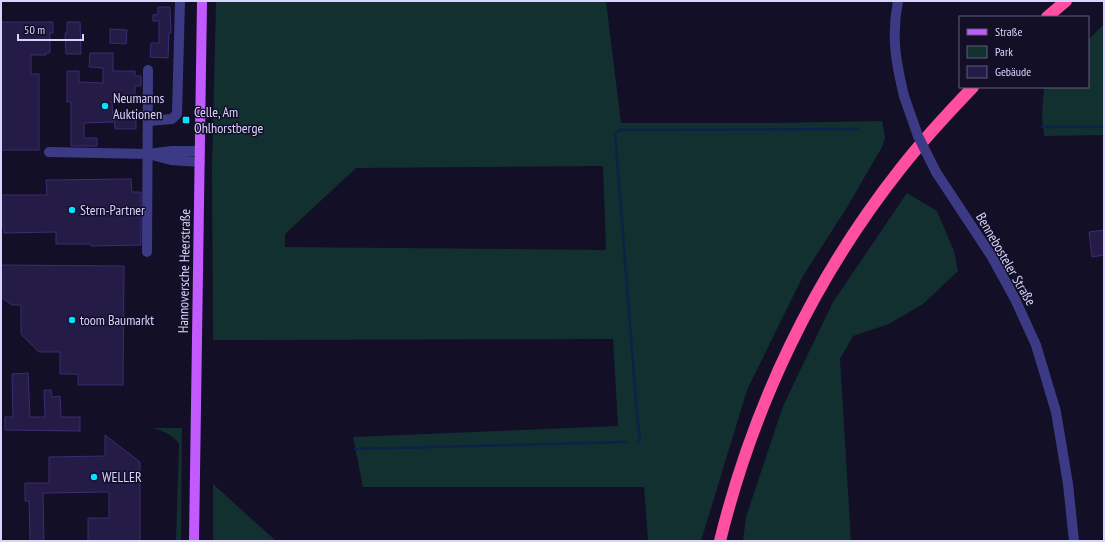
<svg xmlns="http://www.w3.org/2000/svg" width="1105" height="542" viewBox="0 0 1105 542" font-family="'PT Sans Narrow',sans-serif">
<rect width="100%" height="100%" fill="#130f26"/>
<g fill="#12302f" fill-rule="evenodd">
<path d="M216,1h390l15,122h148l113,-2 3,17 -3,9 -33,57 -46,72 -56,114 -46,151h-53l-4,-54h-281l-10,-50 265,-11 -5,-87 -400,1 -1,-173zM603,166l3,84 -321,-3v-13l71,-66z"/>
<polygon points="1104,24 1104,135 1044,136 1042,114 1044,87 1088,87 1088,40"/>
<polygon points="907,193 937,211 954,251 958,271 923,304 889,324 853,336 840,359 851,541 743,541 746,517 783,406 833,302"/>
<path d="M152,428h30l-1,113h-5l3,-97c-7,-10 -16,-13 -27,-16z"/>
<polygon points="213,484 276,541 213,541"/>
</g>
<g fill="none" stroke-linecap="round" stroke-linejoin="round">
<g stroke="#0c2248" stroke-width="2.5">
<polyline points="1042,127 1104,127"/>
<polyline points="637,442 640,439 637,413 615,133 619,130 858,129"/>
<polyline points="355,449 627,442"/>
</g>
</g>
<g fill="#241b47" stroke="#3b2d73">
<polygon points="158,7 170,7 171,33 169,33 168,58 150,57 151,43 159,43 159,21 153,21 153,15 158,14"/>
<polygon points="1,22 53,22 53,33 50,33 50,53 46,53 46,55 31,55 31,74 39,74 39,150 1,150"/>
<polygon points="67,22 80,22 81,54 66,54 65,33 67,33"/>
<polygon points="110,29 127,30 126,44 110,43"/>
<polygon points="90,53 113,53 113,71 135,71 135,76 141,76 141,86 135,86 135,97 116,96 116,101 112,101 113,122 84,123 84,138 97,138 97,146 71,146 71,102 67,102 67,71 79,71 79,82 103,83 103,68 89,67"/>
<polygon points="136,117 136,129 115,129 114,118"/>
<polygon points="131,179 132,192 141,192 141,245 91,246 91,244 56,244 56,232 4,233 4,226 1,226 1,195 47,195 46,180"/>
<polygon points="1104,230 1104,255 1092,257 1089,232"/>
<polygon points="1,265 124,266 123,385 78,385 78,374 60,374 60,352 39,352 21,334 21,305 12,305 1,297"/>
<polygon points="28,373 30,417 45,417 44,390 51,390 52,397 60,396 61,417 80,417 80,431 5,430 5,417 13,417 12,374"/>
<polygon points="105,435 140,462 140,541 88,541 88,518 109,518 109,492 43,493 44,541 30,541 29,501 25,501 25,483 49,483 49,457 105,456"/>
</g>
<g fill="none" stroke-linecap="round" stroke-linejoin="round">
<g stroke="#3d3a85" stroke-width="10">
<path d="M898,1c-7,35 -2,62 6,95"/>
<polyline points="148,121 172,119 177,114 180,1"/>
<polyline points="49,152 148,154 172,151 200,151"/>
<polyline points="152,155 171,160 200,162"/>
<polyline points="936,172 992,257 1015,299 1036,345 1056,412 1068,484 1074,541"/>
<polyline points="147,252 148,70"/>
</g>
<polyline stroke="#c25bff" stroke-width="10" points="194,541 202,1"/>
<g stroke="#ff4fa3" stroke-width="12">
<polyline points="1047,17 1066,1"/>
<path d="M720,541c33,-135 94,-263 181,-373 22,-28 47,-55 72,-81"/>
</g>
<polyline stroke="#3d3a85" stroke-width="10" points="904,96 918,136 936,172"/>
</g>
<g fill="#00e5ff" stroke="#130f26" stroke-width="1.5">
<circle cx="105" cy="106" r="4"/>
<rect x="182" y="116" width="8" height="8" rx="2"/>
<circle cx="72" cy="210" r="4"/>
<circle cx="72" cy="320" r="4"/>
<circle cx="94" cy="477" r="4"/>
</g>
<g text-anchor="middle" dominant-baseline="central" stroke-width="3" stroke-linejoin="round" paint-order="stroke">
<g font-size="14" fill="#d9d4ff" stroke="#130f26" text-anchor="start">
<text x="113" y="98">Neumanns<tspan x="113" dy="16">Auktionen</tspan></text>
<text x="194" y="112">Celle, Am<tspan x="194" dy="16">Ohlhorstberge</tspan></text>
<text x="80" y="210">Stern-Partner</text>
<text x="80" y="320">toom Baumarkt</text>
<text x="102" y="477">WELLER</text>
</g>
<g font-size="14" fill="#d9d4ff" stroke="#130f26">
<text transform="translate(1006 259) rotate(60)">Bennebosteler Straße</text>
<text transform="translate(184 271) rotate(-89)">Hannoversche Heerstraße</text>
</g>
</g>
<rect width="1105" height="542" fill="none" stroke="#d9d4ff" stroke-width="4"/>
<rect x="959" y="16" width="130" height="72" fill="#130f26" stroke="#625e7d"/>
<rect x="967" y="29" width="20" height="6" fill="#c25bff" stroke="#625e7d"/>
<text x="995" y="36" font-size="12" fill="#d9d4ff">Straße</text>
<rect x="967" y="46" width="20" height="12" fill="#12302f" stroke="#625e7d"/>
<text x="995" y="56" font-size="12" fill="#d9d4ff">Park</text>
<rect x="967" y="66" width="20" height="12" fill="#241b47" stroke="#625e7d"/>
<text x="995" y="76" font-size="12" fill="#d9d4ff">Gebäude</text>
<path d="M18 34v6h65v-6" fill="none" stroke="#d9d4ff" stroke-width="2"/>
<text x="24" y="34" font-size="12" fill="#d9d4ff" stroke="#130f26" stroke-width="3" paint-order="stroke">50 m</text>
</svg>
